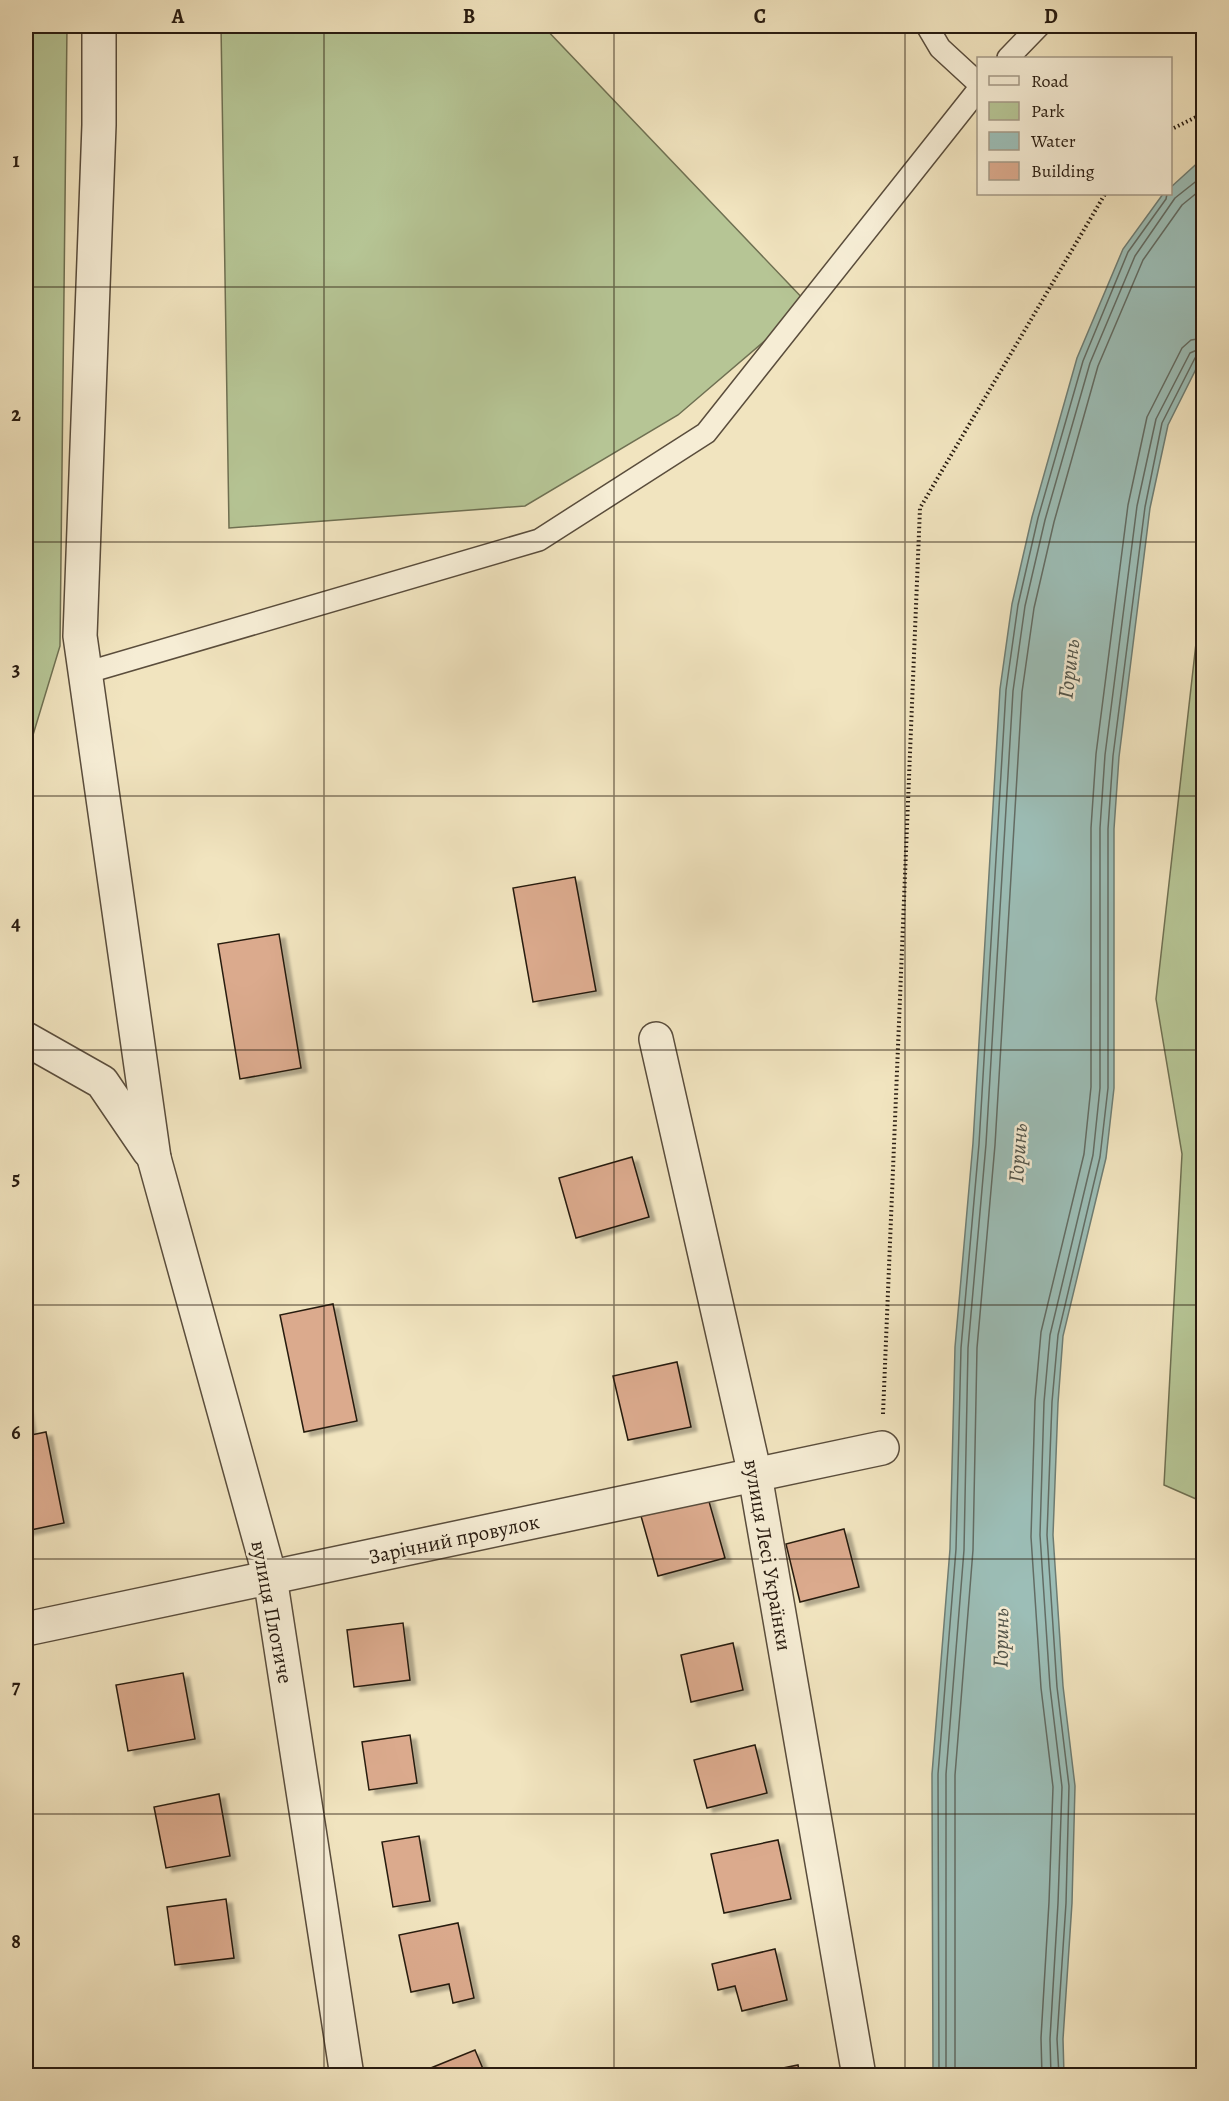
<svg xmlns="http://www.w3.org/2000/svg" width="1229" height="2101" viewBox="0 0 1229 2101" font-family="Alegreya,serif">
<defs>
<filter id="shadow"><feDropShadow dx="6" dy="4" stdDeviation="1.5" flood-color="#0004"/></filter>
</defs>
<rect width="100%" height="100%" fill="#f1e4bf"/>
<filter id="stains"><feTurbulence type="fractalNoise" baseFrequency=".00333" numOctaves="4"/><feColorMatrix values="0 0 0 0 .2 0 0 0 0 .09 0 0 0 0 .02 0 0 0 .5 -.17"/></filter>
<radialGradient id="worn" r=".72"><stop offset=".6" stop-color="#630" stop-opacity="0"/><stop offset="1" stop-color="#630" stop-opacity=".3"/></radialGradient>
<g fill="#b6c595" stroke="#6f7052" stroke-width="1.5">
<polygon points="26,26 67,26 60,646 26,758"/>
<polygon points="221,26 543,26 808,304 678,415 525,506 229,528"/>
<polygon points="1203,581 1203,1502 1164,1485 1182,1154 1156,999"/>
</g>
<polygon fill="#9cbeb7" stroke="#6e7d74" stroke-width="1.5" points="1203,158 1203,355 1168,425 1150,508 1119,757 1114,829 1114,1088 1106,1158 1063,1336 1058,1403 1053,1535 1063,1686 1075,1786 1072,1903 1063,2039 1064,2075 933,2075 932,1774 950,1549 955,1347 973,1143 1000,689 1012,604 1032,517 1077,358 1123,249 1163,194 1170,194 1171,187"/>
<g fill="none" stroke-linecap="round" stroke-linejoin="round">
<g stroke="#626c64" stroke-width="1.5">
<polyline points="939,2076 938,1774 956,1549 961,1348 979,1144 1006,690 1018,605 1038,518 1083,361 1128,252 1166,199 1167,194"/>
<polyline points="946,2076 946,1774 964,1550 968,1348 986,1144 1013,691 1025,606 1045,520 1090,363 1135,256 1175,198 1204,175"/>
<polyline points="955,2076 955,1775 973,1550 977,1348 995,1145 1022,692 1034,608 1054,522 1098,366 1143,260 1182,205 1204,187"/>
<polyline points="1042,2076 1041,2038 1049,1902 1053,1787 1041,1688 1031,1537 1035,1401 1041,1332 1084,1154 1091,1087 1091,828 1096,754 1128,505 1147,417 1182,348 1191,340 1204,338"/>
<polyline points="1051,2076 1050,2039 1058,1903 1062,1787 1050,1687 1040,1535 1044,1402 1050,1335 1093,1155 1100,1088 1100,828 1105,755 1137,506 1156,419 1190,353 1204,347"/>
<polyline points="1059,2076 1057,2039 1066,1903 1069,1786 1057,1687 1047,1535 1052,1402 1058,1335 1100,1157 1108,1088 1108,829 1113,756 1145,507 1162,423 1195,358 1204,354"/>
</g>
</g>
<g fill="#dbaa8d" stroke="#281b10" stroke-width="1.5" filter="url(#shadow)">
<polygon points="575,877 596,991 533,1002 513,888"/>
<polygon points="279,934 301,1068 240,1079 218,944"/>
<polygon points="632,1157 649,1217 576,1238 559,1178"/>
<polygon points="333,1304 357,1421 304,1432 280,1315"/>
<polygon points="677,1362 691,1427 628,1440 613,1376"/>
<polygon points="26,1408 31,1435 26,1436"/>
<polygon points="46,1432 64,1523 26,1531 26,1436"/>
<polygon points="708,1498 725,1558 658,1576 641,1516"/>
<polygon points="844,1529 859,1587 800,1602 786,1544"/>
<polygon points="403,1623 410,1680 354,1687 347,1630"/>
<polygon points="733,1643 743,1690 691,1702 681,1655"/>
<polygon points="183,1673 195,1739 128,1751 116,1685"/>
<polygon points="410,1735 417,1783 369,1790 362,1742"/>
<polygon points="755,1745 767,1793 707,1808 694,1760"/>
<polygon points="219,1794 230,1856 166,1868 154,1807"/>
<polygon points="419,1836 430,1901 393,1907 382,1842"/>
<polygon points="778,1840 791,1899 724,1913 711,1854"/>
<polygon points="226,1899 234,1958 175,1965 167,1907"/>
<polygon points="458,1923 474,1998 453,2003 449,1984 411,1992 399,1935"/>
<polygon points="775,1949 787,2000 742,2011 735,1986 718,1990 712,1964"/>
<polygon points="475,2050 486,2076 423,2076 421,2072"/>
<polygon points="798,2065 800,2076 744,2076"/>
</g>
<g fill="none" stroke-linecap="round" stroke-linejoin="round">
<defs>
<g id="service">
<polyline points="927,26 940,48 978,83"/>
<polyline points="1008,58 1039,26"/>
<polyline points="85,673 539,540 706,433 978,90"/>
</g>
<g id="minor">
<polyline points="99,26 99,125 80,636 154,1158"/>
<polyline points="26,1039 102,1082 149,1151"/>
<polyline points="656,1039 755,1475 859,2076"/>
<polyline points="26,1629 882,1448"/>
</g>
<polyline id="tertiary" points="154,1158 270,1577 347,2076"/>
</defs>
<use href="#service" stroke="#5a4d3c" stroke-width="24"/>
<use href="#minor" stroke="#5a4d3c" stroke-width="36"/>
<use href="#tertiary" stroke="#5a4d3c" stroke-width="36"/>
<g stroke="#281b10" stroke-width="4" stroke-dasharray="1.5 3" stroke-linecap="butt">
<polyline points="1170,130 1204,113"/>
<polyline points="883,1414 920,508 1105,194"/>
</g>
<use href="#service" stroke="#f6edd5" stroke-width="21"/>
<use href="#minor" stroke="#f6edd5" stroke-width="33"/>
<use href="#tertiary" stroke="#f6edd5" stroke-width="33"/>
</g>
<path fill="none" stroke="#281b10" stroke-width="1.5" stroke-opacity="0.55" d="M324,26v2050M614,26v2050M905,26v2050M26,287h1178M26,542h1178M26,796h1178M26,1050h1178M26,1305h1178M26,1559h1178M26,1814h1178"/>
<g text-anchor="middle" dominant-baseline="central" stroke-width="5" stroke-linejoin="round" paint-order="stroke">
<g font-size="21" fill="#281b10" stroke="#f6edd5">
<text transform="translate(454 1539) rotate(-12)">Зарічний провулок</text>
<text transform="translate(768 1555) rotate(80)">вулиця Лесі Українки</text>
<text transform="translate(272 1612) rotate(79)">вулиця Плотиче</text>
</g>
<g font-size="22" font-style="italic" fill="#51544a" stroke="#f6edd5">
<text transform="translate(1069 669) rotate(-83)">Горинь</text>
<text transform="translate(1018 1153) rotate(-86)">Горинь</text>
<text transform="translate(1001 1638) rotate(-89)">Горинь</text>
</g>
</g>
<rect width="1229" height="2101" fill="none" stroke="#f1e4bf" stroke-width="66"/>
<rect x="977" y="57" width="195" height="138" fill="#f6edd5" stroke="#a49986" stroke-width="1.5"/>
<rect x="989" y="76" width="30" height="9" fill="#f6edd5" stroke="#a49986" stroke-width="1.5"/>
<text x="1031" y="87" font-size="18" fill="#281b10">Road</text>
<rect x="989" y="102" width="30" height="18" fill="#b6c595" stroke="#a49986" stroke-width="1.5"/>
<text x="1031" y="117" font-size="18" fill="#281b10">Park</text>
<rect x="989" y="132" width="30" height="18" fill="#9cbeb7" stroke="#a49986" stroke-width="1.5"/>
<text x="1031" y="147" font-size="18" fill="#281b10">Water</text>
<rect x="989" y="162" width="30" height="18" fill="#dbaa8d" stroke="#a49986" stroke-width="1.5"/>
<text x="1031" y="177" font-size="18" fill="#281b10">Building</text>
<rect x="33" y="33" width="1163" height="2035" fill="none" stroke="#281b10" stroke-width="2"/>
<g font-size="20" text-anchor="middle" font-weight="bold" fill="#281b10">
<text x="178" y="23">A</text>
<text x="469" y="23">B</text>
<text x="760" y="23">C</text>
<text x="1051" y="23">D</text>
<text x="16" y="167">1</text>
<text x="16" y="421">2</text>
<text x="16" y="676">3</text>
<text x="16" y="930">4</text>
<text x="16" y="1185">5</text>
<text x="16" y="1439">6</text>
<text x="16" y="1693">7</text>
<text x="16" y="1948">8</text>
</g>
<rect width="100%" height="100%" filter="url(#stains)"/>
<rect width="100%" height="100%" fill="url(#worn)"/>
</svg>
